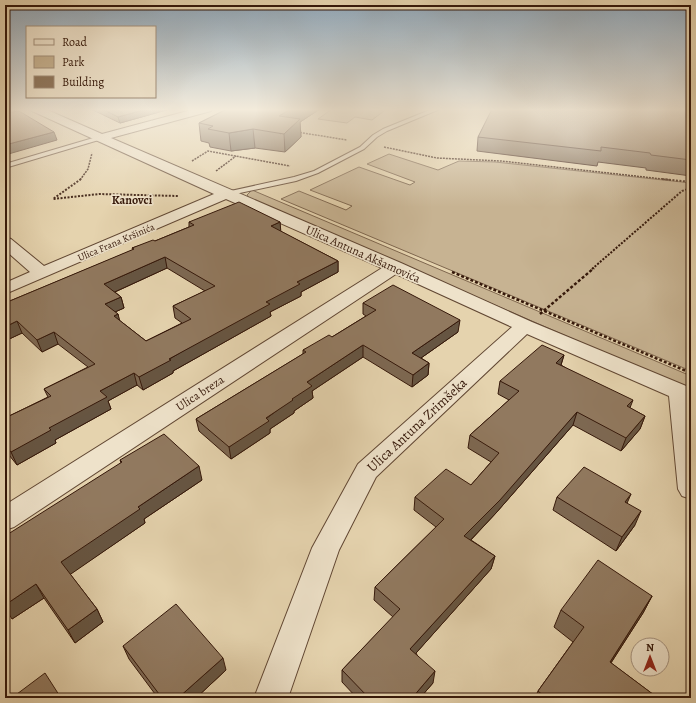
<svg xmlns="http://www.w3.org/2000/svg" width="696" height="703" viewBox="0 0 696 703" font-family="Alegreya,serif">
<rect width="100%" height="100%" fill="#e5d3ae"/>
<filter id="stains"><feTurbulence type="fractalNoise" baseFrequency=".005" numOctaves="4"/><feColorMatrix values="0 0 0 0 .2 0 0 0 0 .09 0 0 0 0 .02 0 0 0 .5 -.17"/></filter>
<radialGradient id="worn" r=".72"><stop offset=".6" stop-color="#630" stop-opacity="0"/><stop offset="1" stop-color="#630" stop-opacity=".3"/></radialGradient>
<g fill="#c7b392" stroke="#7e664e">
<polygon points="332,109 372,109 384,111 372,120 355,117 347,123 318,119"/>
<polygon points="389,154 438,170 459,161 495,162 691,183 691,371 281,199 299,191 346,210 352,206 310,190 359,167 410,185 415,182 367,164"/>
<polygon points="252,190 691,376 691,390 250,199 247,195"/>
</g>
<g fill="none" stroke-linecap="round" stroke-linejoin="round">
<defs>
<g id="lane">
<polygon points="432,109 440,109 387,131 377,137 364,149 318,173 296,181 226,196 223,194 226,192 294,177 314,171 360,147 373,135 383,129"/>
<polygon points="100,136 103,138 102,139 5,168 5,164"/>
</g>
<polygon id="street" points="31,109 45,109 102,134 195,109 212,109 211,111 111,138 401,263 532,322 691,388 691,499 682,496 678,489 669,396 527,334 376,477 339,550 288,698 254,698 312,548 358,464 512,327 396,274 14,527 5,530 5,505 382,268 226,199 5,294 5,283 30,272 5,250 5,237 11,239 44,266 214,194 32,111"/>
</defs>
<use href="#lane" stroke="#614733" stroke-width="2"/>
<use href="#street" stroke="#614733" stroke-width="2"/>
<g stroke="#35180a" stroke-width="1.5" stroke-dasharray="2 1" stroke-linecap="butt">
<polyline points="297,132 347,140"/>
<polyline points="384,147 437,158 501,161 671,180"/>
<polyline points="192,161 208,151 290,166"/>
<polyline points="216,171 236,156"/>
<polyline points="80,180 88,169 92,153"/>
</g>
<g stroke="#35180a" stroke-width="2" stroke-dasharray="2 1.5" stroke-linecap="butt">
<polyline points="81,179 53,199 99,194 178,196"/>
<polyline points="662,179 691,182"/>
<polyline points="592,269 682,191 691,188"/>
</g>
<g stroke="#35180a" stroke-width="2.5" stroke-dasharray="3 2" stroke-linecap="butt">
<polyline points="452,272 691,373"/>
<polyline points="540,314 594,268"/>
</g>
<use href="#lane" fill="#eee2ca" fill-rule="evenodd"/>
<use href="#street" fill="#eee2ca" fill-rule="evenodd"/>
</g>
<g fill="#7d6852" stroke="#35180a" fill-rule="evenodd">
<polygon points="91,109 170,109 120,123"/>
<polygon points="227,109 320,109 300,122 301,137 285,152 255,148 231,151 210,147 209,143 201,141 199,123"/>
<polygon points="478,137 691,138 691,176 646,170 646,168 598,162 597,166 477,151"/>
<path d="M189,222h91v9l58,30v11l-37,20v4l-31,16 1,4 -98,55v2l-30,17 -6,-5 -29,16 3,8 -56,31 1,3 -39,22 -12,-15v-32l43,-21 -4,-8 44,-22 -30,-23 -16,8 -20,-19 -17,8v-38l128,-53 -1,-2 23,-7 34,-14zM167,268l38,23 -32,15 2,12 7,5 -36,18 -27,-21 -1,-6 -3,-2 9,-4 -3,-11 -6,-5z"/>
<polygon points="363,303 458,332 421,358 429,363 428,375 412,387 363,357 312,391 313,398 294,411 294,413 270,429 270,433 231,459 199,431 196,419 303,354 303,350 332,337 366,316 363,314"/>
<polygon points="564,355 561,365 630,408 645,416 640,429 621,451 573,425 496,513 471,540 495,556 491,569 416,653 433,683 420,698 357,698 342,682 342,670 393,617 374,600 375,587 436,527 414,510 415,497 471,485 491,462 468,448 470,435 509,400 498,394 500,381"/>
<polygon points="120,460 202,480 144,519 145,523 70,574 97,609 103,622 75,643 44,598 12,619 121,463"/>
<polygon points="557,497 635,525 616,551 553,510"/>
<polygon points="652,596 643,613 611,663 658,698 535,698 538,691 573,642 554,627 561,610"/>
<polygon points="123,646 226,670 196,698 158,698 129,659"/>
</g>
<g fill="#665542" stroke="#35180a">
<polygon points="5,109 7,109 9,113 5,114"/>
<polygon points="147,109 170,109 120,123 118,117"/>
<polygon points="291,109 320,109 300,122 301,137 285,152 284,134 291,127 280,134 279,116"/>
<polygon points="253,129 255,148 231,151 229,133"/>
<polygon points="54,132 57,140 5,155 5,145"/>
<polygon points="280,222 281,233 271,226"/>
<polygon points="165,257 167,268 108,295 104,284"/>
<polygon points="338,261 338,272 301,292 301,296 270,312 271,316 173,371 173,373 143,390 139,377 266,302 297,282"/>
<polygon points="121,297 124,308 108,315 105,304"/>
<polygon points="118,314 121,326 114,316"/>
<polygon points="460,320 458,332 411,365 412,353"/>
<polygon points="17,321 22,333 5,341 5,327"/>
<polygon points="54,332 58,344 42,352 37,340"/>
<polygon points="363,345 363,357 312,391 313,398 294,411 294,413 270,429 270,433 231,459 229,447 292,399 307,382"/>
<polygon points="564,355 560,368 556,363"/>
<polygon points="429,363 428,375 412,387 413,375"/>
<polygon points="134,373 137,385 108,401 111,409 55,440 56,443 17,465 11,452 49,428 100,391"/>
<polygon points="633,400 628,413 627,406"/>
<polygon points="577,412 573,425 496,513 462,549 464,536"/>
<polygon points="645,416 640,429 621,451 626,438"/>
<polygon points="199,466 202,480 144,519 145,523 68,576 61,562 138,507"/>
<polygon points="631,494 625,508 625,502"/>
<polygon points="641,511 635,525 616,551 622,537"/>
<polygon points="495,556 491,569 409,661 410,649"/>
<polygon points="36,584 44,598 12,619 5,608 5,605"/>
<polygon points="652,596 643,613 601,678 610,662"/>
<polygon points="97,609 103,622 75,643 68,630"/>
<polygon points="223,658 226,670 196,698 178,698"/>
<polygon points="435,671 433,683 420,698 412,698"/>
</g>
<g fill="#91795f" stroke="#35180a" fill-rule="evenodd">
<polygon points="102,109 147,109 118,117"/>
<polygon points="227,109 291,109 279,116 300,119 284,134 253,129 229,133 208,129 213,126 199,123"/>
<polygon points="492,109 684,109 691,138 691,160 651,155 650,153 601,147 601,151 478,137"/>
<polygon points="19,111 54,132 5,145 5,113"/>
<path d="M239,202l41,20 -9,4 67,35 -41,21 3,2 -34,18 4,2 -101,55 2,1 -32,17 -5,-4 -34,18 7,6 -58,31 2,2 -40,22 -6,-7v-27l46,-22 -7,-7 51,-25 -41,-32 -17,8 -20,-19 -12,6v-24l129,-54 -2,-1 21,-8 2,1 39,-16 -5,-3zM165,257l50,29 -42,20 18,13 -45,22 -32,-25 4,-2 -13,-10 16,-7 -17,-13z"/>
<polygon points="393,285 460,320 412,353 429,363 413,375 363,345 307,382 312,386 292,399 293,400 266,418 269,421 229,447 196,419 306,352 303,350 329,335 332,337 376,310 363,303"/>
<polygon points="542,345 564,355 556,363 633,400 627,406 645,416 626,438 577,412 500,500 464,536 495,556 410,649 435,671 412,698 369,698 342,670 400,609 375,587 444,519 415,497 446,469 471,485 499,453 470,435 519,391 500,381"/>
<polygon points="164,434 199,466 138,507 140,509 61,562 97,609 68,630 36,584 5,605 5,536 122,462 120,460"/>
<polygon points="584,467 631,494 625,502 641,511 622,537 557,497"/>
<polygon points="598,560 652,596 610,662 658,698 546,698 538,691 584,627 561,610"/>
<polygon points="176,604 223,658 178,698 162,698 123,646"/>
<polygon points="45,673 61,698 20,698 17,694"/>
</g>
<linearGradient id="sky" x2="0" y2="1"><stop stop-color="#8fa7ba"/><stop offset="0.53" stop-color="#f3ebdb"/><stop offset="1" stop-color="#f3ebdb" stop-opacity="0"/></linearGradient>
<rect width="696" height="207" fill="url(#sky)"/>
<g text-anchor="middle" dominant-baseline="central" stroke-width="3.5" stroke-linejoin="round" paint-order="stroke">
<g font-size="10" fill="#35180a" stroke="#eee2ca">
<text transform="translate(116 242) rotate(-23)">Ulica Frana Kršinića</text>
</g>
<g font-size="12" font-weight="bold" fill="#35180a" stroke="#eee2ca">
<text x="132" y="200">Kanovci</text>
</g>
<g font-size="12" fill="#35180a" stroke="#eee2ca">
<text transform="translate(363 254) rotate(24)">Ulica Antuna Akšamovića</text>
<text transform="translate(200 393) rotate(-33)">Ulica breza</text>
</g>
<g font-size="14" fill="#35180a" stroke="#eee2ca">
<text transform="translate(417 425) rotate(-43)">Ulica Antuna Zrimšeka</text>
</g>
</g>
<rect width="696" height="703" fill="none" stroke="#e5d3ae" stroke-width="20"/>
<rect x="6" y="6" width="684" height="691" fill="none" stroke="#35180a" stroke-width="2"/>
<rect x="10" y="10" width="676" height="683" fill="none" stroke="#35180a"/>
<rect x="26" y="26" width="130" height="72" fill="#eee2ca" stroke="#a4917d"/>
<rect x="34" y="39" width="20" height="6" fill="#eee2ca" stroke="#a4917d"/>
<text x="62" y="46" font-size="12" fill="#35180a">Road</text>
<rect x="34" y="56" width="20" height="12" fill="#c7b392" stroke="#a4917d"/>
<text x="62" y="66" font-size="12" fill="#35180a">Park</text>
<rect x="34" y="76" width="20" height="12" fill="#91795f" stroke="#a4917d"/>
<text x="62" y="86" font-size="12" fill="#35180a">Building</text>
<g transform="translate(650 657)"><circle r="19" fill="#eee2ca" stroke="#a4917d"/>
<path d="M0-3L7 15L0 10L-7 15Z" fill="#8f2418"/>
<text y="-6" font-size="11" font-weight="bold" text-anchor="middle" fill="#35180a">N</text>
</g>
<rect width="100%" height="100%" filter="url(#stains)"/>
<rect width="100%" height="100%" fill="url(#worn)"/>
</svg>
